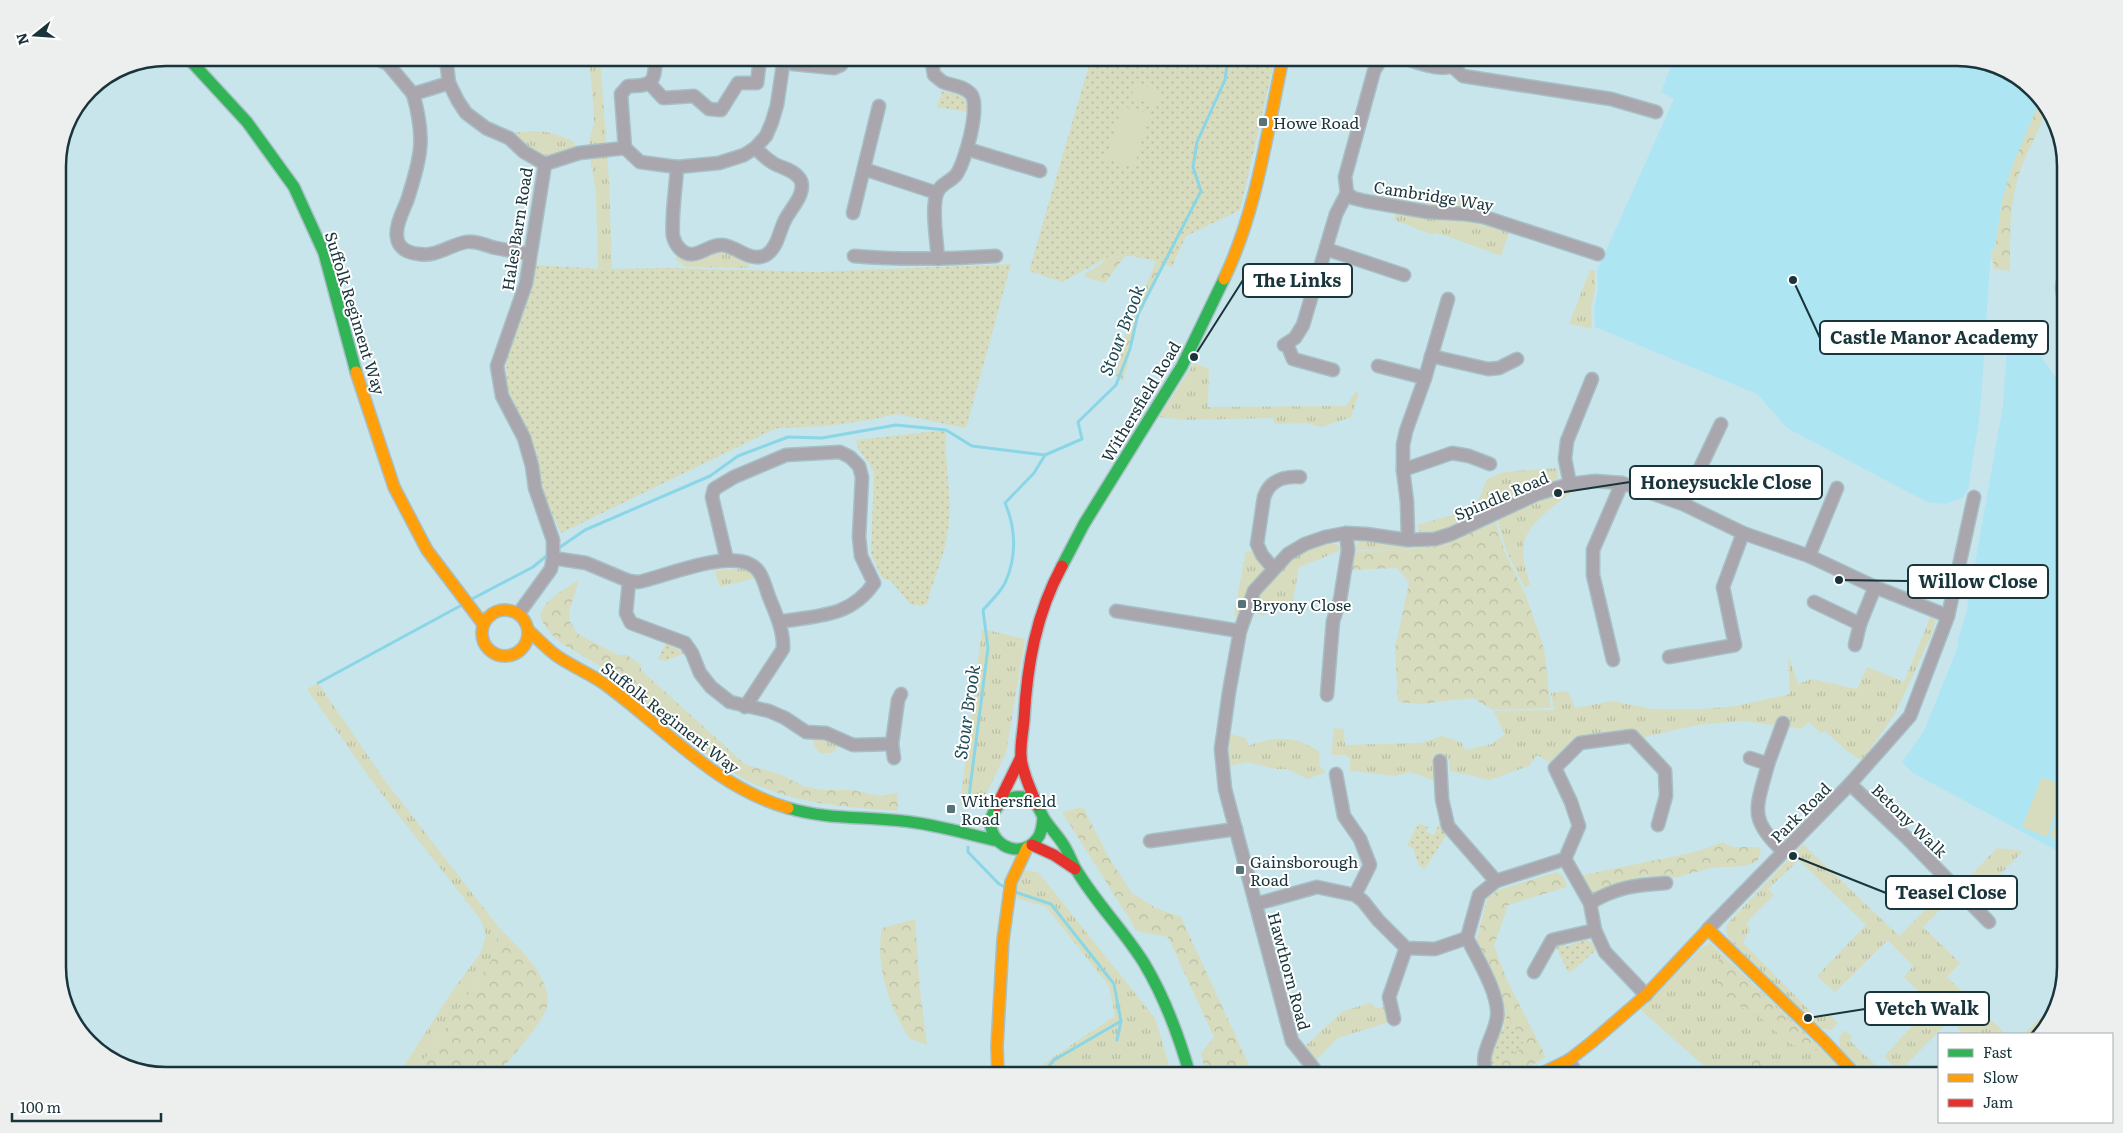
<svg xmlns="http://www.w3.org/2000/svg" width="2123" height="1133" viewBox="0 0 2123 1133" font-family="Literata,serif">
<defs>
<pattern id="grass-tufts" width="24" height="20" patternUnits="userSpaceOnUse" patternTransform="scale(1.25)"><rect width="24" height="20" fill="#d7dcbe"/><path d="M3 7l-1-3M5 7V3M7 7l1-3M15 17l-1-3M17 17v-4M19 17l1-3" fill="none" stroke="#b8bda4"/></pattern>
<pattern id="forest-crowns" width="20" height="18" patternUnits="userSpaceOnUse" patternTransform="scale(1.25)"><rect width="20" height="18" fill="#d7dcbe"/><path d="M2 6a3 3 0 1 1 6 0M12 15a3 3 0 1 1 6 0" fill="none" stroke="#b8bda4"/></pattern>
<pattern id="park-dots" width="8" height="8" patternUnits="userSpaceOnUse" patternTransform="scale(1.25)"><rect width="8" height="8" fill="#d7dcbe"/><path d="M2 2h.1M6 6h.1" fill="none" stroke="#b8bda4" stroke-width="1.8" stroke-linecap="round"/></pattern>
</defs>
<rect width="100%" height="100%" fill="#c8e5ec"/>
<g fill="#ade5f3">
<polygon points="1674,58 1957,58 2005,69 2040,100 2002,201 1995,249 1991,248 1980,414 1968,490 1962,498 1944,504 1927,502 1787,428 1757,394 1595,327 1594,309 1598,289 1597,271 1674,99 1661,92"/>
<polygon points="2026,326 2043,360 2065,390 2065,855 1913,773 1902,762 1924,731 1959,644 1957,643 1966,614 2003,406 2008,331"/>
</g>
<g fill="url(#grass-tufts)">
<polygon points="589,58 600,58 609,180 612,270 598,270 596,191 590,158 589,142 594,124 594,114"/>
<path d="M530,131c16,0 30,3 44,11l2,6 -23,8 -17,-2 -23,-21z"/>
<polygon points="1433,192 1436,192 1465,202 1462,209 1422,207 1425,194"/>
<path d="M1395,214c39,3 77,5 114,19l-8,23 -57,-21 -8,-2 -3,2 -39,-15z"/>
<path d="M719,252l13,3 17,9v4l-63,-1 -11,-8 2,-3c17,7 26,-1 42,-4z"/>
<polygon points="1590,270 1595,271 1595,290 1591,308 1592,329 1569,324"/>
<polygon points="1194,363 1209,369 1208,407 1346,406 1355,392 1359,393 1351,417 1322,427 1305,423 1274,424 1273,418 1184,420 1159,417"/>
<polygon points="1558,468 1558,480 1533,488 1443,531 1430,535 1420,532 1417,525 1468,511 1478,501 1487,479 1504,472"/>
<path d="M1568,489l4,3c-15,12 -44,31 -48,51 -3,13 3,30 6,42l-5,3 -19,-38 -9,-32 24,-12z"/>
<polygon points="1367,539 1413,545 1413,547 1403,550 1353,550 1359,541"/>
<polygon points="1330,542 1336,544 1342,550 1299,567 1292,605 1269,603 1264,616 1252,612 1258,591 1293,556"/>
<polygon points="1246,551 1255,552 1263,563 1264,569 1251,591 1241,614 1237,617 1234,615"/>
<polygon points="742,569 748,570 756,578 720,587 715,573 716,570"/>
<polygon points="1931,615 1935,621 1933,632 1895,714 1862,761 1847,751 1825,731 1821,733 1808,722 1801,729 1743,721 1697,725 1640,738 1598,738 1551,763 1537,755 1529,766 1490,780 1450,771 1449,760 1439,754 1432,757 1435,767 1435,781 1410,772 1396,776 1350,771 1350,758 1345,755 1331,755 1334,728 1344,729 1345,745 1421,743 1442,736 1461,742 1465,750 1492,744 1505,734 1493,711 1554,710 1551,693 1568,691 1575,708 1612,701 1652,709 1704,709 1736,706 1790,694 1788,655 1798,684 1812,679 1857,689 1867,667 1904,682"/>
<polygon points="982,629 1025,639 1006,753 984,798 960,805"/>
<polygon points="318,683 386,782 496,924 497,947 493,958 414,1075 398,1075 451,993 481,952 486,935 481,920 374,784 307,689"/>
<path d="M1229,734l17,4 2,8c28,-10 47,-11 72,6 -2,10 -2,14 6,20l-18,7 -21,-10h-11l-29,-7 -18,4z"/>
<polygon points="822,737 840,744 832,753 820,753 814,745 814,739"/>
<polygon points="1803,844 1899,936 1944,891 1951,899 1923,927 1960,963 1947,977 2006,1034 1964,1034 1950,1020 1899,1072 1884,1056 1932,1005 1904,977 1913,966 1888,940 1835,992 1817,976 1866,925 1799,860 1768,889 1774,895 1746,923 1750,929 1743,943 1816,1017 1830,1015 1838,1023 1831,1030 1819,1028 1728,938 1726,928 1728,923"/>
<polygon points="1997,848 2023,851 1977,898 1962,885"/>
<polygon points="1023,870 1038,872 1155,1018 1172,1075 1037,1075 1043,1064 1115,1016 1109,986 1046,907 1014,897"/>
<polygon points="1710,943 1849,1075 1714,1075 1641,1010 1700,949"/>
<polygon points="2057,1001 2054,1015 2036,1034 2024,1034"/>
<polygon points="1371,1003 1376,1008 1387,1007 1389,1022 1338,1038 1316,1060 1305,1046 1343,1011"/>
<polygon points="1845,1030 1852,1037 1850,1041 1886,1075 1864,1075 1840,1048 1839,1037"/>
</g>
<g fill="url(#forest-crowns)">
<path d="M2040,100l7,6c-6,23 -19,42 -27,65 -11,32 -10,66 -10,100l-16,-2 -1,-8 -2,-2v-9l4,-1 7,-48 9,-32z"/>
<path d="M1240,210c-17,8 -36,15 -52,25 -16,10 -47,74 -53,94 -6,17 -5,36 -13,52l-6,-5 10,-46 13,-27 17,-42 -9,-5h-22l-20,27 -20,-6 1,-4 13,-7 13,-14z"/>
<polygon points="1496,522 1504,550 1526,596 1544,648 1551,708 1493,710 1473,698 1420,704 1398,702 1395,648 1409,583 1397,568 1350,570 1351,551 1405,550 1449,540"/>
<path d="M577,581h2l-10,30 1,11 8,12 40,21h9l14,10v5l105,95 34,9 25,13 19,3h29l27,6 17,-3 1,18c-52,-4 -105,-7 -152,-31 -53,-28 -93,-76 -141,-110 -22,-17 -56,-26 -65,-55 7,-18 22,-24 37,-34z"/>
<polygon points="1083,807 1108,856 1132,893 1156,908 1181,917 1249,1065 1258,1075 1206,1075 1201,1053 1214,1037 1168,937 1137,931 1062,812"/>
<polygon points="1723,842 1732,847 1759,847 1761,853 1757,862 1745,866 1711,868 1673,878 1645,876 1591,895 1579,876 1699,851"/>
<polygon points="1556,872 1563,876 1567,887 1508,905 1494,946 1507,980 1546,1057 1515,1075 1496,1075 1491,1062 1520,1047 1521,1043 1498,996 1476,941 1487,899 1498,890"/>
<path d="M915,919l5,71 7,55 -17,-6c-21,-32 -35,-73 -28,-111z"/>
<path d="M496,924c13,15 31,30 41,46 6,10 12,22 11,33 -3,19 -39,57 -52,72h-82l79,-117 4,-11z"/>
<path d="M1722,955l97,94 -5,3c-30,-7 -29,-14 -51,-32 -17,-13 -44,-19 -46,-43 -1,-10 0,-14 5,-22z"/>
<polygon points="1762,1051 1781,1075 1758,1075 1750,1062 1752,1055"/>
<polygon points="1467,1065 1480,1075 1424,1075"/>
</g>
<g fill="url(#park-dots)">
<polygon points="1091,58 1275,58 1240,210 1186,236 1172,267 1156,261 1116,253 1062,282 1029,271"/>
<path d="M942,91c16,4 25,3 26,21l-31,-5z"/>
<polygon points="1011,264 966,428 896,414 870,420 826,426 777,428 561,533 545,499 536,451 507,388 506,361 527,301 536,265 602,269 669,268 815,272"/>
<path d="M946,430c-2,33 7,67 2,100 -3,26 -15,49 -21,74l-4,2 -13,-2 -19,-23 -9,-3 -11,-24 3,-83 -16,-23 -2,-8z"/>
<polygon points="666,643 685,653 665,661 658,659"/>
<polygon points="1441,820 1447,834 1425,869 1419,866 1413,848 1407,845 1419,823 1428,827 1426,832 1434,835"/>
<polygon points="1585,940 1591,942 1596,950 1572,971 1568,972 1555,945 1558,943 1567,946"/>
<polygon points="1506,1012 1525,1047 1492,1064 1490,1059 1493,1039 1504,1028 1503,1014"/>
</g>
<g fill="#d7dcbe">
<polygon points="1136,83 1161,91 1156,105 1131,97"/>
<polygon points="1122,106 1150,114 1134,168 1106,159"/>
<polygon points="2042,777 2065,786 2047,837 2022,827"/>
<polygon points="2065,797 2065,843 2050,837"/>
</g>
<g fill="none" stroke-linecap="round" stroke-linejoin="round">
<g stroke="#8ad6e7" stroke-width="3">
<polyline points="556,550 585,530 710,476 738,456 788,437 822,438 896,425 946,430 972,446 1045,455"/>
<polyline points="472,599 533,567 550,553"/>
<polyline points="318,683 460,606"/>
<path d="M968,804l20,-156 -5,-38c7,-8 17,-17 22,-27 12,-26 11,-55 0,-80l29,-30 11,-18 37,-16 -4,-17 38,-37 14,-36 8,-35 63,-123 -8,-24 4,-25 28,-62 3,-22"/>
<polyline points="968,847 968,852 999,884 1005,887"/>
<polyline points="1015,892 1051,904 1114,984 1121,1021 1054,1060 1042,1075"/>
<polyline points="1117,1040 1121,1021"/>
</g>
<defs>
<g id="street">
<polyline points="375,58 388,64 413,94"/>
<polyline points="446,58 449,83 458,101 466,113 486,128 509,138 524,152 545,164 526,283 497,366 502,396 524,438 532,466 535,488 553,540 553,558 551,569 519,613"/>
<polyline points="786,58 793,64 834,68 841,65 846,58"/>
<path d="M933,58l-1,5 2,12c3,2 6,5 9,7 9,4 20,3 28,12 10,12 -6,69 -15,81 -6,7 -16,9 -19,18 -6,15 0,49 1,66"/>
<polyline points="1387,58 1380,61 1374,71 1345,177 1347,193 1353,198 1365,201 1428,212 1465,214 1484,217 1598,254"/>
<path d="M1403,58c18,5 46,19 60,0"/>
<polyline points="1453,67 1463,76 1611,99 1656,112"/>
<path d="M449,83l-36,11c13,45 8,64 -6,107 -4,10 -12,25 -10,36 1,12 12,16 22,17 17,3 31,-9 47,-12 11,-2 20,4 30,6 11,2 22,4 33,6"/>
<polyline points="650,84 663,98 694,96 709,109 721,110 738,83 757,83 760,58"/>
<path d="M625,148l-4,-54 7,-8c26,0 26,-4 28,-28"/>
<polyline points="967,149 1040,171"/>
<polyline points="545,164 579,153 625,148 640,162 677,167 719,163 744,155 755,148 766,136 772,122 777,105 784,58"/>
<path d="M677,167c-1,19 -6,51 -4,69 1,4 4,10 7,13 14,14 27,-5 42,-4 15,1 28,18 44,10 11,-7 13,-22 18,-33 5,-12 22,-27 17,-41 -5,-11 -20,-13 -28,-18 -7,-4 -12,-10 -18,-15"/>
<polyline points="864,169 937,193"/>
<polyline points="853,213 879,106"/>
<polyline points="1326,249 1404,275"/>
<path d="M854,256c47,4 94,3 142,0"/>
<polyline points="2065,268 2062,288 2065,305"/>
<polyline points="1287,344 1293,359 1333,370"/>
<polyline points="1284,345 1295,338 1303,325 1336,214 1347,193"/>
<polyline points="1431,356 1488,369 1499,368 1517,359"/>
<polyline points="1378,366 1425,378"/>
<polyline points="1403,470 1452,453 1469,456 1490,464"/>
<polyline points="1570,484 1565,459 1567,441 1592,379"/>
<polyline points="1683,504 1721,424"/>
<polyline points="1408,540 1407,502 1403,470 1403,445 1406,431 1425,378 1448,299"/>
<polyline points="1809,556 1837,488"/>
<path d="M553,558l33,5 43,18 9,1c27,-5 102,-39 121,-10 5,7 7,17 10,25 7,17 15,34 14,52l-38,58"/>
<path d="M727,560l-15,-63 2,-8 20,-12 52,-22 54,-3 10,5 9,9 3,11 -3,60 2,19 13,27c-24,35 -57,32 -95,39"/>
<path d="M1273,568l-11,-13 -5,-11 7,-47c6,-17 19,-21 36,-20"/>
<polyline points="629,581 626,613 631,623 685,643 692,653 700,673 711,687 730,702 769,711 785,718 806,732 826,733 853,745 892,744 894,758"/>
<polyline points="1814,602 1860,624 1875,587"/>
<polyline points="1116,611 1240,631"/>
<polyline points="1855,645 1860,624"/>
<polyline points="1669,657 1735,645 1723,587 1743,533"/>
<polyline points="1613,660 1593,575 1593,550 1622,483"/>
<polyline points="1327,695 1333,621 1340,600 1348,550 1346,533"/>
<polyline points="892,744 898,700 901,694"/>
<path d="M1750,758l18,6c-11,43 -21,54 15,87"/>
<polyline points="1440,761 1442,799 1448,826 1496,881"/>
<polyline points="1768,764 1783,723"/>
<polyline points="1336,774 1344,816 1360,839 1370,865 1355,895"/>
<polyline points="1850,784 1908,839 1989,922"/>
<polyline points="1150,841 1236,829"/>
<polyline points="1565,859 1579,826 1571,802 1555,768 1580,743 1632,736 1665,771 1666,796 1658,825"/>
<path d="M1590,903c27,-16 45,-18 76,-20"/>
<path d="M1256,904l61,-17 38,8 8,6 15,19 28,28 29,1 32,-11c10,20 33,57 30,79 -3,22 -19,35 -10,58"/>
<polyline points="1708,929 1850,784 1910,716 1948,616 1974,497"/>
<polyline points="1467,938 1479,895 1496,881 1565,859 1590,903 1595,930 1605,952 1646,995"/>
<polyline points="1534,972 1552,940 1595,930"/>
<polyline points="1394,1019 1389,997 1406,948"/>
<polyline points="1569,1060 1577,1075"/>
<polyline points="1319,1075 1292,1041 1225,789 1221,749 1229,692 1240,631 1254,591 1288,554 1305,544 1325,537 1346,533 1366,534 1408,540 1435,539 1451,534 1537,494 1570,484 1595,481 1622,483 1683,504 1743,533 1809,556 1875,587 1948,616"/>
</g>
<g id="fast">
<polyline points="188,58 247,122 294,187 324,253 356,372"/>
<polyline points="1062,566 1084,524 1182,366 1224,279"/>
<path d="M788,808c41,12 74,8 115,13 32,3 64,13 95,20"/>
<path d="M1043,818c-1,8 -1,15 -6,21 -15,19 -42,9 -46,-12 -1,-7 1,-13 5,-18 8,-12 24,-16 37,-8 6,5 8,13 12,19 6,9 13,16 18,24 6,9 9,19 14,27 20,33 47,60 67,92 21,35 35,73 46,112"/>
</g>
<g id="slow">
<path d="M1224,279c33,-69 43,-147 59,-221"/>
<polyline points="356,372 394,487 427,550 483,624"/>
<circle cx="505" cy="633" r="23"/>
<path d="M529,631c9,8 18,18 28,25 16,11 34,18 49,29 60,44 109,102 182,123"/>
<polyline points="998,1075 997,1046 1003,940 1011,882 1027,848"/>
<polyline points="1538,1075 1569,1060 1592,1042 1646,995 1708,929 1824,1041 1856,1075"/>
</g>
<g id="jam">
<path d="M1037,805c-6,-15 -14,-30 -16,-47 -1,-12 2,-26 3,-38 3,-55 12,-106 38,-154"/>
<polyline points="997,806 1021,757"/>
<polyline points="1032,845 1054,855 1075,869"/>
</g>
</defs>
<use href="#street" stroke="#a7c0c6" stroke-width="15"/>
<use href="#fast" stroke="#a7c0c6" stroke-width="14"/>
<use href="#slow" stroke="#a7c0c6" stroke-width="14"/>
<use href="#jam" stroke="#a7c0c6" stroke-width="14"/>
<use href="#street" stroke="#a9a6ad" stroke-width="12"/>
<use href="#fast" stroke="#30b455" stroke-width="11"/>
<use href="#slow" stroke="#ff9f0a" stroke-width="11"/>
<use href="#jam" stroke="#e5322d" stroke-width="11"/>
</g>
<g fill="#567379" stroke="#fff" stroke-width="2">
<rect x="1258" y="117" width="10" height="10" rx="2.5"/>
<rect x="1237" y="599" width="10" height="10" rx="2.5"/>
<rect x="946" y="804" width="10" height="10" rx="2.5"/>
<rect x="1235" y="865" width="10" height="10" rx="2.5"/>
</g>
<g text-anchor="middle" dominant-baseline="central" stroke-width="4" stroke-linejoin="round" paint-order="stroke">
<g font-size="16" fill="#19353b" stroke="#fff" text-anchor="start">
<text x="1273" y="122">Howe Road</text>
<text x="1252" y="604">Bryony Close</text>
<text x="961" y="800">Withersfield<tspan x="961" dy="18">Road</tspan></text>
<text x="1250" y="861">Gainsborough<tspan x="1250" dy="18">Road</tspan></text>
</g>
<g font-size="16" fill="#19353b" stroke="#fff">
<text transform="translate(1434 195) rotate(9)">Cambridge Way</text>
<text transform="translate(516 229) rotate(-81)">Hales Barn Road</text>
<text transform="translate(356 313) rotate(73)">Suffolk Regiment Way</text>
<text transform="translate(1140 401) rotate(-59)">Withersfield Road</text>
<text transform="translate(1501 495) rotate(-23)">Spindle Road</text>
<text transform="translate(671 717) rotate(38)">Suffolk Regiment Way</text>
<text transform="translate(1800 812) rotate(-45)">Park Road</text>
<text transform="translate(1910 820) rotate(44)">Betony Walk</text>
<text transform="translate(1290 971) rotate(75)">Hawthorn Road</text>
</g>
<g font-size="18" font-style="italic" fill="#1f4a54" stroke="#fff">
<text transform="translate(1121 330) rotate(-69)">Stour Brook</text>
<text transform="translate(966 712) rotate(-82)">Stour Brook</text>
</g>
</g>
<path d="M0 0H2123V1133H0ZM166 66H1957A100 100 0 0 1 2057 166V967A100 100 0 0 1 1957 1067H166A100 100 0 0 1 66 967V166A100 100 0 0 1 166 66Z" fill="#edefef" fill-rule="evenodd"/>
<path fill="none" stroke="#19353b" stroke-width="2.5" d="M166 66H1957A100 100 0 0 1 2057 166V967A100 100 0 0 1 1957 1067H166A100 100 0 0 1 66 967V166A100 100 0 0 1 166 66Z"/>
<path fill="none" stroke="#19353b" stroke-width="2" d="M1194 357L1243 280M1793 280L1820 338M1558 493L1630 482M1839 580L1908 581M1793 856L1886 893M1808 1018L1865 1009"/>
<g fill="#19353b" stroke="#fff" stroke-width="2">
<circle cx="1194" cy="357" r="5"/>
<circle cx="1793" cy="280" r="5"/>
<circle cx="1558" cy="493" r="5"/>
<circle cx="1839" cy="580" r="5"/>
<circle cx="1793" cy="856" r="5"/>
<circle cx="1808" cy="1018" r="5"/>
</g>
<g fill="#fff" stroke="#19353b" stroke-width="2">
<rect x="1243" y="264" width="109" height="33" rx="5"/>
<rect x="1820" y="321" width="228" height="33" rx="5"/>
<rect x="1630" y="466" width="192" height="33" rx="5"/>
<rect x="1908" y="565" width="140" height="33" rx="5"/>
<rect x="1886" y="876" width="131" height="33" rx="5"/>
<rect x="1865" y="992" width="124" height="33" rx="5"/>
</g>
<g font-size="18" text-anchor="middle" font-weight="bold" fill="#19353b">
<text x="1297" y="287">The Links</text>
<text x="1934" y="344">Castle Manor Academy</text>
<text x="1726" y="489">Honeysuckle Close</text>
<text x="1978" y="588">Willow Close</text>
<text x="1951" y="899">Teasel Close</text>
<text x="1927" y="1015">Vetch Walk</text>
</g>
<rect x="1938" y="1033" width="175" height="90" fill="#ffffff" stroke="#a3aeb1"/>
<rect x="1948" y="1049" width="25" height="8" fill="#30b455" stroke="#a3aeb1"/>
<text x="1983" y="1058" font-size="15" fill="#19353b">Fast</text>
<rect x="1948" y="1074" width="25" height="8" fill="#ff9f0a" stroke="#a3aeb1"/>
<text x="1983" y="1083" font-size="15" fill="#19353b">Slow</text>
<rect x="1948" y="1099" width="25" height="8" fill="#e5322d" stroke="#a3aeb1"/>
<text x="1983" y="1108" font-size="15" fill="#19353b">Jam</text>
<g transform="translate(35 35) rotate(253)" stroke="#ffffff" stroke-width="4" paint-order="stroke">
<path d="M0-4L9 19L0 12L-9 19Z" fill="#19353b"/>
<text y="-8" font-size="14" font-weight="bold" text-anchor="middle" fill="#19353b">N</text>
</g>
<path d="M12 1113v8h149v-8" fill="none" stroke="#19353b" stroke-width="2.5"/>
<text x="20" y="1113" font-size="15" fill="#19353b" stroke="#ffffff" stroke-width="4" paint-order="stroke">100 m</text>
</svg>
